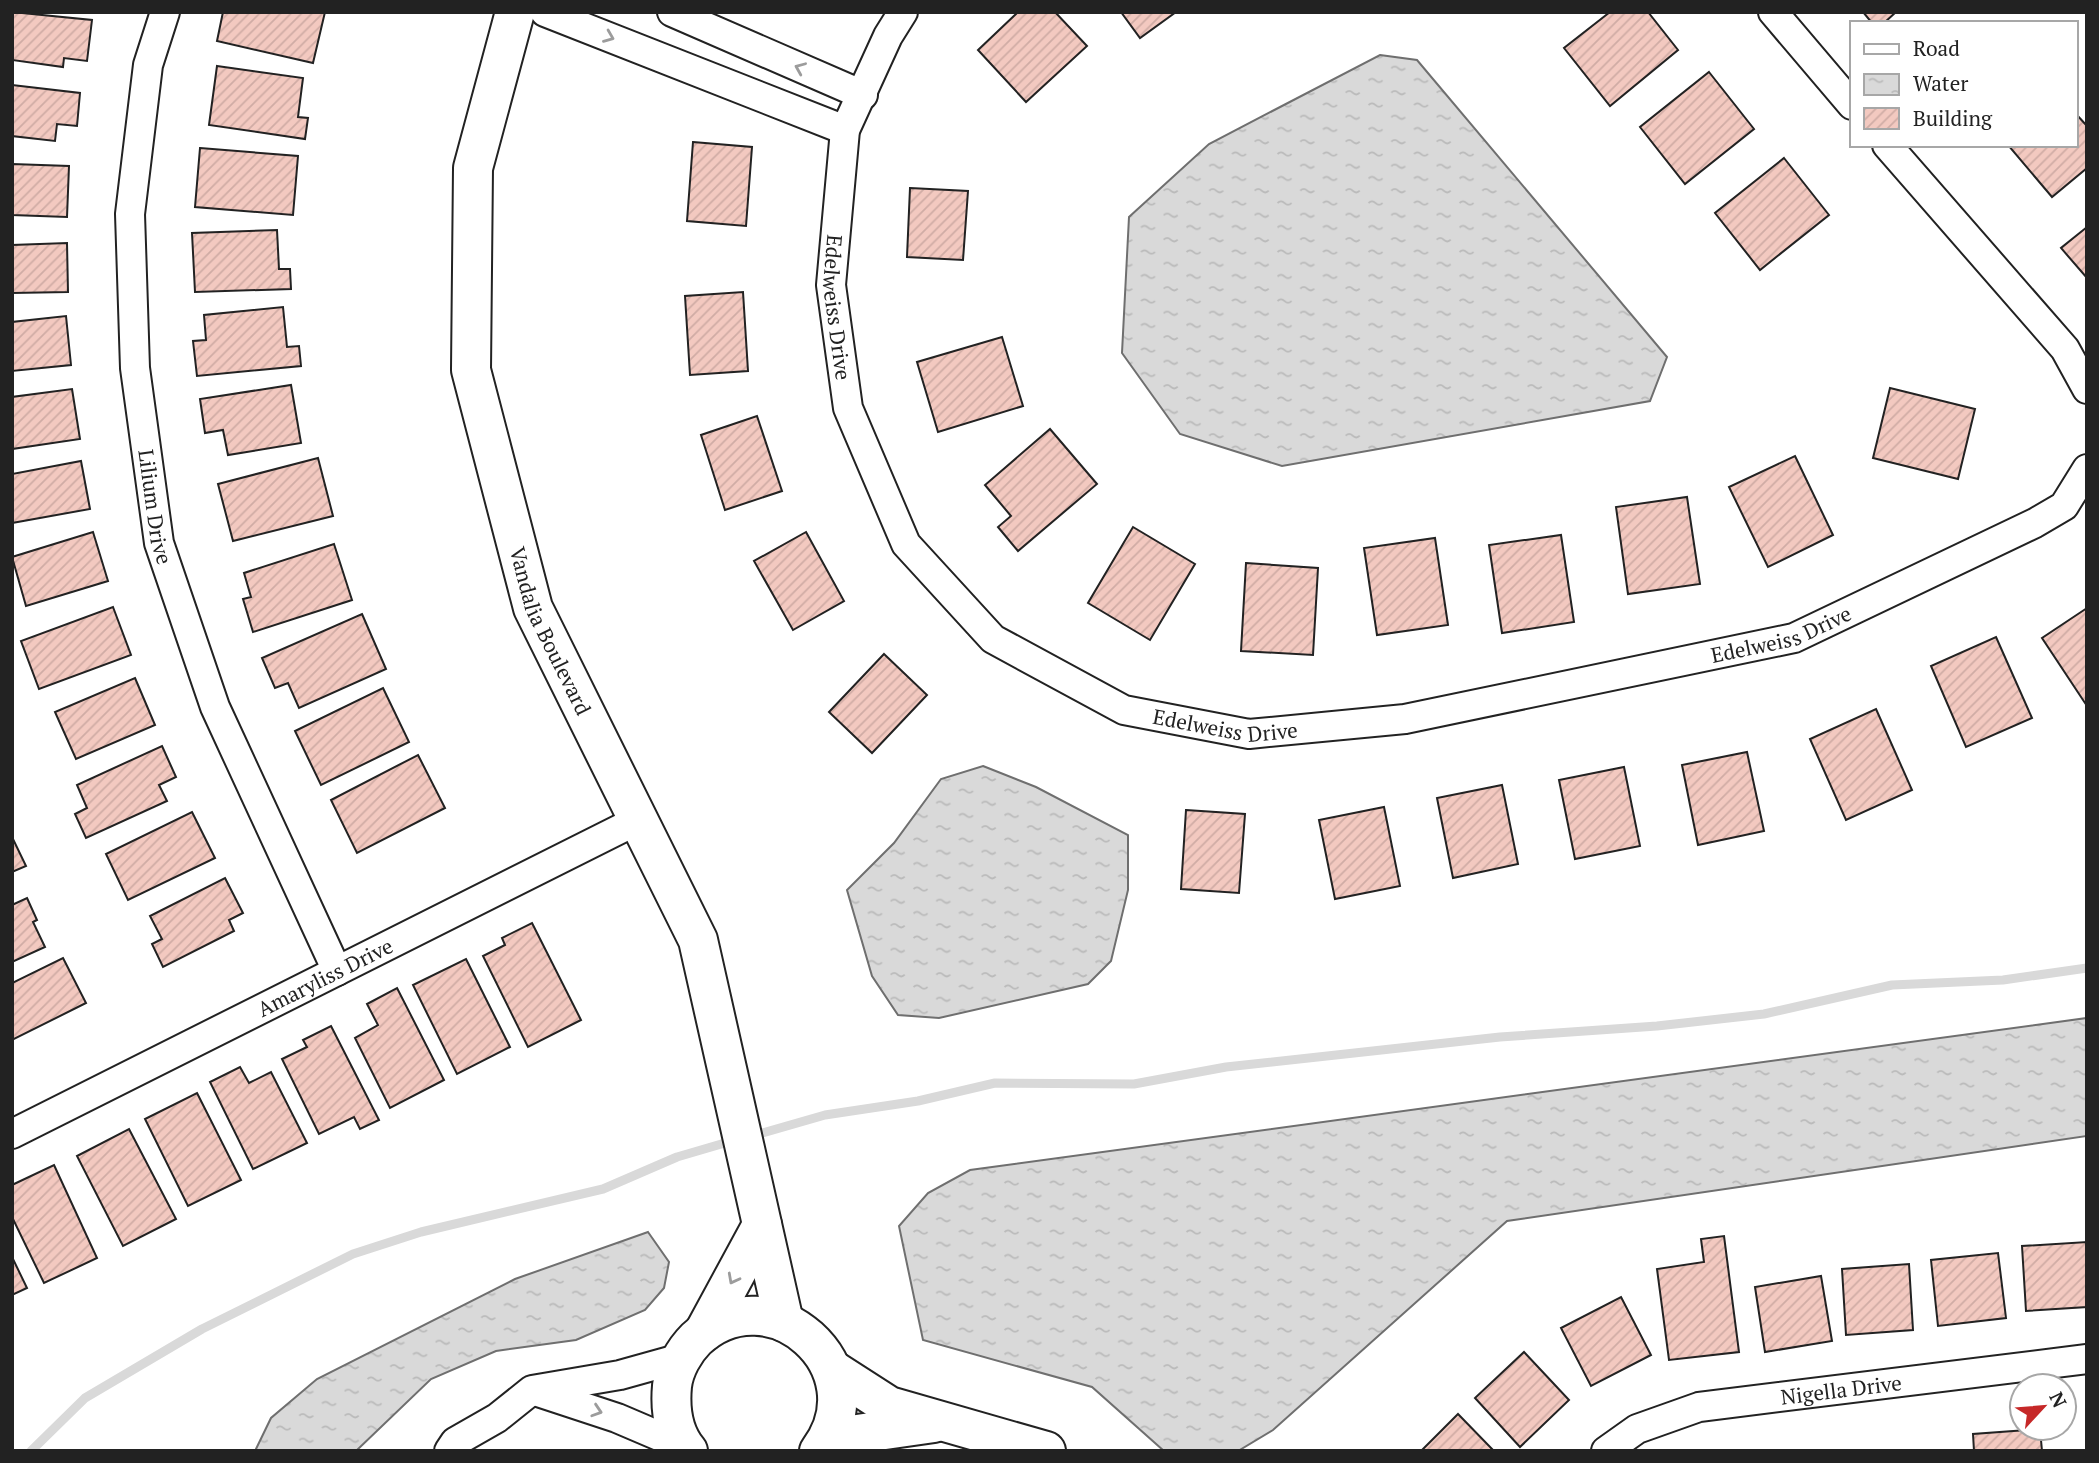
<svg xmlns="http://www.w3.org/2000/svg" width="2099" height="1463" viewBox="0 0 2099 1463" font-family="'PT Serif',serif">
<defs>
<pattern id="water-ripples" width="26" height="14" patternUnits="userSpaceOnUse" patternTransform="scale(1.75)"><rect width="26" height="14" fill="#d9d9d9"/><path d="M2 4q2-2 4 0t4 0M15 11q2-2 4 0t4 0" fill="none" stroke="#bababa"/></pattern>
<pattern id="building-hatch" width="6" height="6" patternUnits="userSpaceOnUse" patternTransform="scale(1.75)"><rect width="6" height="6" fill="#f3c9c0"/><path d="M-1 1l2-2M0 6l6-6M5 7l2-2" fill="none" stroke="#d0aca5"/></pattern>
</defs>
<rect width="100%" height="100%" fill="#fff"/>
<g fill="url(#water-ripples)" stroke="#6f6f6f" stroke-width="2">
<polygon points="1380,55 1417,60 1667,357 1650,401 1282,466 1180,434 1122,353 1129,217 1209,144"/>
<polygon points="983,766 1036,787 1128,835 1128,890 1111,961 1088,984 939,1018 898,1015 872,976 847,890 894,843 941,779"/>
<polygon points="2087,1018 2087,1136 1507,1221 1273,1430 1238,1451 1164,1451 1092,1387 923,1340 899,1226 928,1193 970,1170"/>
<polygon points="648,1232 669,1262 664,1288 645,1310 576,1340 496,1351 431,1379 356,1451 255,1451 271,1418 317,1379 515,1279"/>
</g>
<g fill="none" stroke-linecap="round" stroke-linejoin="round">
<g stroke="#d9d9d9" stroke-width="9">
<polyline points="752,1136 825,1115 918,1101 995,1083 1134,1084 1226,1067 1500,1037 1657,1026 1764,1014 1892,985 2003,980 2087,968"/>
<polyline points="31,1451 85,1398 202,1329 353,1254 421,1232 603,1189 677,1157 735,1140"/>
</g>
</g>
<g fill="url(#building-hatch)" stroke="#222" stroke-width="2">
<polygon points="12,12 92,20 87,61 64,58 63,67 12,60"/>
<polygon points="223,12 325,12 313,63 217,41"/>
<polygon points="1018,12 1055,12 1087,46 1026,102 978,50"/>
<polygon points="1121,12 1176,12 1140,38"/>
<polygon points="1610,12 1648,12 1678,50 1610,106 1564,48"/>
<polygon points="1863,12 1896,12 1884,23 1872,23"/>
<polygon points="217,66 303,78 298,117 308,118 305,139 209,125"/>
<polygon points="1709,72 1754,129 1685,184 1640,127"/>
<polygon points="12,85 80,93 77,126 57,124 55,141 12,136"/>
<polygon points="2076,114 2087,126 2087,168 2052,197 2008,145 2076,145"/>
<polygon points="693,142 752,147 746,226 687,221"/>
<polygon points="200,148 298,156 293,215 195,207"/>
<polygon points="1784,158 1829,215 1760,270 1715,213"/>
<polygon points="12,164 69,166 67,217 12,215"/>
<polygon points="910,188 968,191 963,260 907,257"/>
<polygon points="2087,227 2087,278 2061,248"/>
<polygon points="277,230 279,269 290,269 291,289 195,292 192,233"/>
<polygon points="67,243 68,292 12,293 12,245"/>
<polygon points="743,292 748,371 690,375 685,296"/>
<polygon points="283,307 287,347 299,346 301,366 197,376 193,341 206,340 204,315"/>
<polygon points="66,316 71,365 12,371 12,322"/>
<polygon points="1002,337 1023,406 938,432 917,362"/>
<polygon points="291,385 301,443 228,455 223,430 205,433 200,399"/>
<polygon points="1890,388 1975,409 1958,479 1873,458"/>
<polygon points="72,389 80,439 12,449 12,397"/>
<polygon points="757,416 782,491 725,510 701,435"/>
<polygon points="1050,429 1097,484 1018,551 998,527 1011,516 985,485"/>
<polygon points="1795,456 1833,535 1768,567 1729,487"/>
<polygon points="318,458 333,516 233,541 218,484"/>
<polygon points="81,461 90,509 12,523 12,474"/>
<polygon points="1687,497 1700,584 1628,594 1616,507"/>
<polygon points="1133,527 1195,564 1150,640 1088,603"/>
<polygon points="93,532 108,581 26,606 12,557"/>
<polygon points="806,532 844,601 793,630 754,561"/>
<polygon points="1561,535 1574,622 1502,633 1489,545"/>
<polygon points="1435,538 1448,625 1377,635 1364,548"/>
<polygon points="334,544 352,600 253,632 243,599 251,597 244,573"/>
<polygon points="1246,563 1318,568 1313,655 1241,651"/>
<polygon points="113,607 131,655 39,689 21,641"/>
<polygon points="2087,608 2087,706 2042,638"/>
<polygon points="362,614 386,669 299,708 288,683 275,688 262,658"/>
<polygon points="1996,637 2032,718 1966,747 1931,666"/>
<polygon points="884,654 927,695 872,753 829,712"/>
<polygon points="135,678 155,725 76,759 55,712"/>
<polygon points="383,688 409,742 321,785 295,731"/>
<polygon points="1876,709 1912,790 1846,820 1810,739"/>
<polygon points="162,746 176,777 159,785 167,801 86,838 75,814 87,808 77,785"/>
<polygon points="1747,752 1764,831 1698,845 1682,765"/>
<polygon points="418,755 445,808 357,853 331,800"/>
<polygon points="1624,767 1640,846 1575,859 1559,780"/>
<polygon points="1502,785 1518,864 1453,878 1437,798"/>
<polygon points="1384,807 1400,886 1335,899 1319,820"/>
<polygon points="1186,810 1245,814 1239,893 1181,889"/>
<polygon points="192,812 215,858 128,900 106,854"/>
<polygon points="12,837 26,866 12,872"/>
<polygon points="225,878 243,913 229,920 234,931 163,967 152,944 162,939 150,916"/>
<polygon points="27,898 37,920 33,922 45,947 12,962 12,905"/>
<polygon points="532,923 581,1020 528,1047 483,956 505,945 502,938"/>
<polygon points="63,958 86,1003 12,1040 12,983"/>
<polygon points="466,959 510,1047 457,1074 413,985"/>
<polygon points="397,988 444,1080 390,1108 355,1038 378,1025 367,1004"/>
<polygon points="331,1026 379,1120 360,1129 354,1117 319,1134 282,1059 307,1047 303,1040"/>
<polygon points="240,1067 249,1083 271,1072 307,1143 253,1169 210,1082"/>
<polygon points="197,1093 241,1180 188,1206 145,1119"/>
<polygon points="129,1129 176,1219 123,1246 77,1156"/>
<polygon points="54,1165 97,1258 44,1283 12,1217 12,1185"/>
<polygon points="1724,1236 1739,1352 1669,1360 1657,1269 1704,1262 1701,1239"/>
<polygon points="2087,1242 2087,1307 2026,1311 2022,1246"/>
<polygon points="1998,1253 2006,1318 1938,1326 1931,1260"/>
<polygon points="12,1257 27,1288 12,1295"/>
<polygon points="1909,1264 1913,1330 1846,1335 1842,1269"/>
<polygon points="1821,1276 1832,1341 1765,1352 1755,1287"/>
<polygon points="1621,1297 1651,1355 1591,1386 1561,1328"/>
<polygon points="1524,1352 1569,1400 1520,1447 1475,1398"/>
<polygon points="1458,1414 1494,1451 1421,1451"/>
<polygon points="2040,1429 2042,1451 1974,1451 1973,1434"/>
</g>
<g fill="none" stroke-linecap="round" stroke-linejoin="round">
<defs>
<g id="street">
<path id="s1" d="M165,12l-17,53 -18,149 5,154 24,175 56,164 122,264"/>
<polyline points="545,12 845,130"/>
<polyline points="672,12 863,95"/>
<path id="s2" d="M903,12l-15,24 -43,94 -14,155 17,123 58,136 87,95 131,71 125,24 156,-15 389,-81 241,-115 29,-17 23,-37"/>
<polyline points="1773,12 1852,105"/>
<polyline points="1887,145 2065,349 2087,389"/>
<path id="s3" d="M12,1134l624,-313"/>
<polyline points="538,1392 617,1418 685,1447"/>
<polyline points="449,1451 455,1442 497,1418 532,1390 620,1375 681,1358"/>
<path id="s4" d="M1606,1451l31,-22 62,-22 388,-48"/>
</g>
<g id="secondary">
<path id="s5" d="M515,12l-42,156 -2,202 62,238 165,332 86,382"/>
<polyline points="704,1332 762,1225"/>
<polyline points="833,1370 889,1406 1046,1451"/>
<polyline points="829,1438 934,1423"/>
<path d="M688,1451c-15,-18 -18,-43 -16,-65 2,-17 12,-35 24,-47 74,-69 185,29 123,112"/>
</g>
</defs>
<use href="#street" stroke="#222" stroke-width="32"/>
<use href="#secondary" stroke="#222" stroke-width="42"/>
<use href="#street" stroke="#fff" stroke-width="28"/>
<use href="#secondary" stroke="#fff" stroke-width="38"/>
</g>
<defs><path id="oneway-chevron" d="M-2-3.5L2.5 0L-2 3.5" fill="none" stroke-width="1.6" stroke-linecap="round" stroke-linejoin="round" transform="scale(1.75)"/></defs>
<g stroke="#9c9c9c">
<use href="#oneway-chevron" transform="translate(609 37) rotate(22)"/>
<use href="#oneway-chevron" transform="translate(800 68) rotate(-157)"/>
<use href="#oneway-chevron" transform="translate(733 1279) rotate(118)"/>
<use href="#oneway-chevron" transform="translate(597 1411) rotate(18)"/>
</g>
<g text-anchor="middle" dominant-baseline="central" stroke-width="5" stroke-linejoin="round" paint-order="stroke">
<g font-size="21" fill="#222" stroke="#fff">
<text stroke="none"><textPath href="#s2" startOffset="310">Edelweiss Drive</textPath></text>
<text stroke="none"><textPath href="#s1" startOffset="500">Lilium Drive</textPath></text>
<text stroke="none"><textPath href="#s5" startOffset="637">Vandalia Boulevard</textPath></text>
<text stroke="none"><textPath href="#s2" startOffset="1507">Edelweiss Drive</textPath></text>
<text stroke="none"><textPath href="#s2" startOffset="940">Edelweiss Drive</textPath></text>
<text stroke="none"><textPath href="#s3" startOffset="350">Amaryliss Drive</textPath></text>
<text stroke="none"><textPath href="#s4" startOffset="247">Nigella Drive</textPath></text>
</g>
</g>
<rect width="2099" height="1463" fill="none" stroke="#222222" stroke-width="28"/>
<rect x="1850" y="21" width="228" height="126" fill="#ffffff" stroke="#a7a7a7" stroke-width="2"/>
<rect x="1864" y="44" width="35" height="10" fill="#ffffff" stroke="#a7a7a7" stroke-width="2"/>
<text x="1913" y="56" font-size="21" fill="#222222">Road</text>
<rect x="1864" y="74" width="35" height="21" fill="url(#water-ripples)" stroke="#a7a7a7" stroke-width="2"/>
<text x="1913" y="91" font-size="21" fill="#222222">Water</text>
<rect x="1864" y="108" width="35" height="21" fill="url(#building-hatch)" stroke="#a7a7a7" stroke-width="2"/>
<text x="1913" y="126" font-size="21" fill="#222222">Building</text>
<g transform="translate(2043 1407) rotate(64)"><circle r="33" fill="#ffffff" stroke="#a7a7a7" stroke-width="2"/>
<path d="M0-5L12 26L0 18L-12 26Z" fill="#c62828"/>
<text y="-10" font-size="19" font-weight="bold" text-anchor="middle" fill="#222222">N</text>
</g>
</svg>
